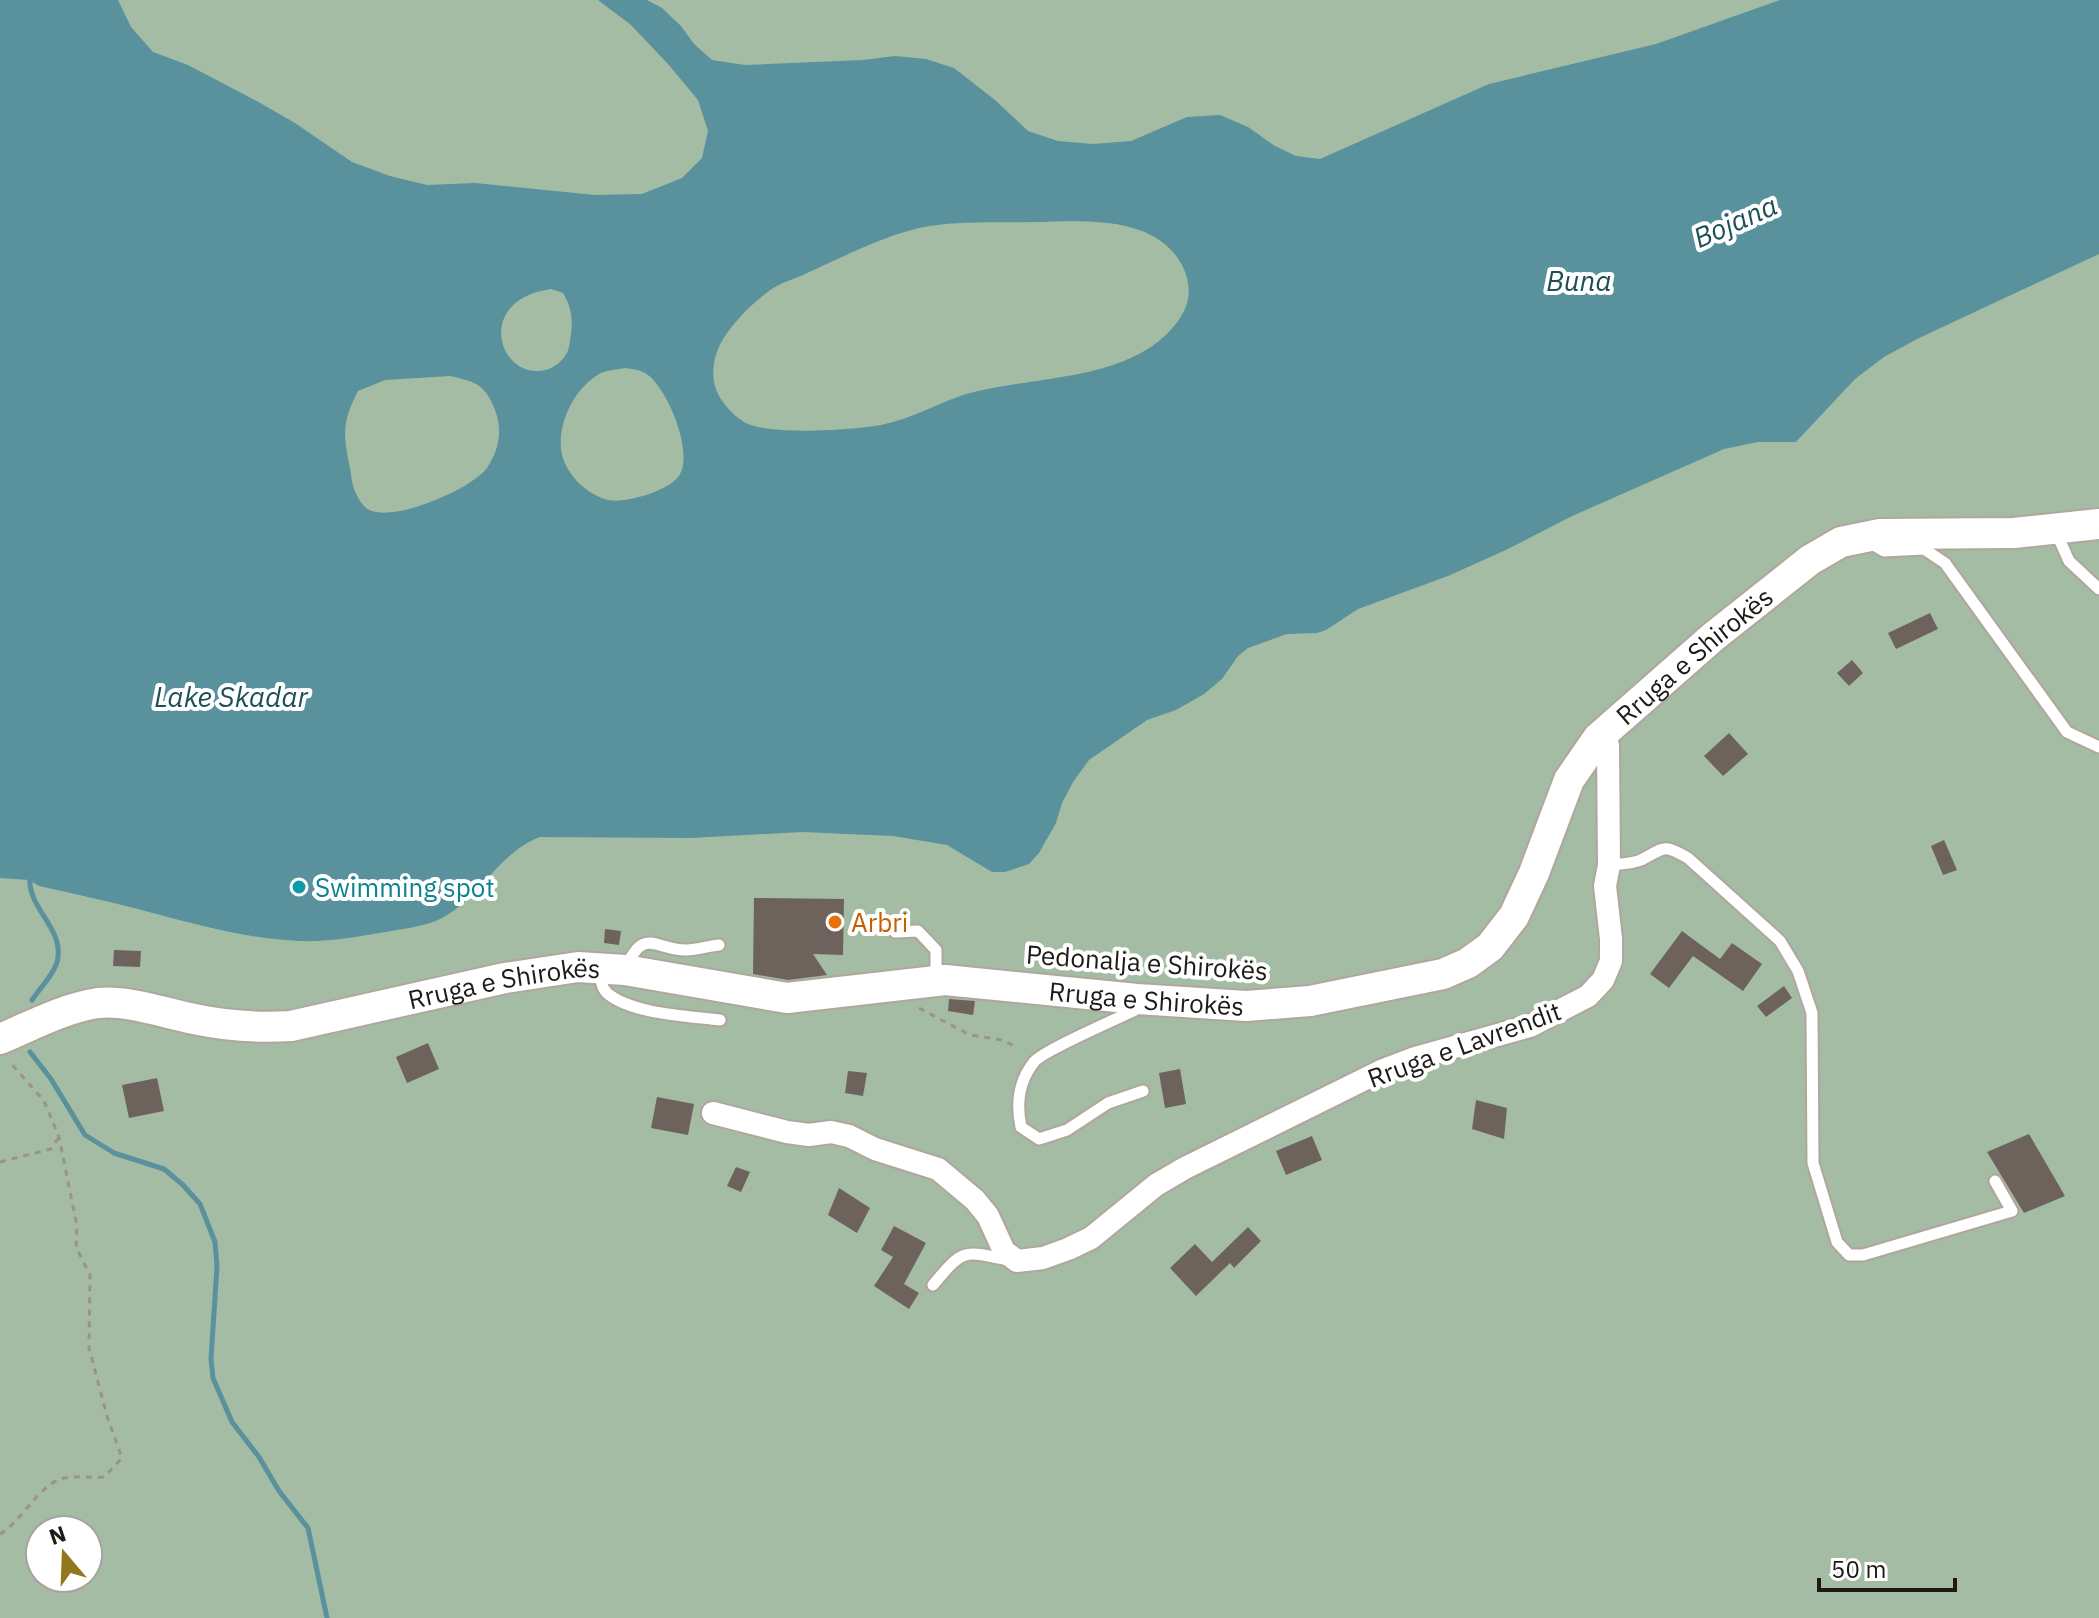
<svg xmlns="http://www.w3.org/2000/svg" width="2099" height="1618" viewBox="0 0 2099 1618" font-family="'IBM Plex Sans',sans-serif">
<rect width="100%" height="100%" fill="#e8dcd3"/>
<path fill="#a4bca3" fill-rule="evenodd" d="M0,0h2099v1618h-2099zM40,1530h48v48h-48z"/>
<path fill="#59919d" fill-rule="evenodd" d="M0,0h118l13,27 22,25 35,13 74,39 33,19 57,39 38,14 37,9 48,-2 120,12 47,-1 40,-16 20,-20 6,-27 -10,-31 -30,-36 -37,-39 -33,-25h49l15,8 19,18 13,18 18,16 33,5 118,-5 32,-4 31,3 28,9 41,32 33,31 30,10 35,3 38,-3 56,-24 33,-2 28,12 27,19 21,10 24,3 169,-75 167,-40 124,-44h319v254l-182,85 -33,18 -29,22 -59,63h-38l-34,7 -154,68 -62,32 -60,27 -90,33 -32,21 -9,3 -30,1 -39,14 -10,8 -16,23 -18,15 -28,16 -29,10 -58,40 -16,22 -11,21 -6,20 -17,30 -10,11 -24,8h-13l-45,-27 -54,-9 -91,-4 -112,6 -150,-1c-43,16 -61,64 -102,83 -17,7 -36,9 -53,12 -29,5 -56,10 -85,9 -56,-2 -112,-19 -166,-33 -31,-8 -63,-15 -95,-22l-10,-6 -29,-2zM1034,222c48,-1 121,-8 148,43 10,20 9,38 -4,56 -45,62 -145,54 -212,73 -28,9 -55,25 -85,31 -28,5 -114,11 -137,-3 -11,-7 -19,-16 -25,-26 -10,-18 -6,-40 4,-57 13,-19 27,-34 46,-48 10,-8 26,-12 38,-18 36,-16 74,-36 112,-45 37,-8 77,-5 115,-6zM551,289l12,4c11,19 10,32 6,54 -2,10 -11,18 -20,22 -49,16 -78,-69 2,-80zM625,368c7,1 17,2 23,7 20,15 45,76 32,99 -8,16 -55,30 -72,26 -19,-5 -37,-21 -44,-39 -11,-28 7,-69 32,-85 8,-6 20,-6 29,-8zM450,376c26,6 35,8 45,34 8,21 4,40 -8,58 -15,21 -101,59 -122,39 -9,-9 -13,-22 -14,-33 -7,-38 -11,-48 7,-83l27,-11z"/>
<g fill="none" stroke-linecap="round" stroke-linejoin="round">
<g stroke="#59919d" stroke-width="5">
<path d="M30,875c-4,32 32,51 28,82 -1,14 -18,31 -26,43"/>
<polyline points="30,1052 51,1079 85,1135 114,1153 164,1169 183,1185 200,1204 215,1242 217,1266 211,1359 213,1378 232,1422 259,1457 279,1491 308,1528 327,1618"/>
</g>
</g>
<g fill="#6d635c">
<polygon points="1930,613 1938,629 1896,649 1888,633"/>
<polygon points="1852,660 1863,673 1849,686 1837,673"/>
<polygon points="1729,733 1748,754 1723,776 1704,756"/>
<polygon points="1944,840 1957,870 1943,875 1931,846"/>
<polygon points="754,898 844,899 843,955 813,954 827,975 788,980 753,974"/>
<polygon points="605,929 621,931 619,945 604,943"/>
<polygon points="1682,931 1720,959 1732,943 1762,964 1743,991 1693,956 1669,988 1650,974"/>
<polygon points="114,950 141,951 140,967 113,966"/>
<polygon points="1784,986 1792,998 1766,1017 1757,1006"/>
<polygon points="949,999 975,1001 973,1015 948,1011"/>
<polygon points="428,1043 439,1069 407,1083 396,1057"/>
<polygon points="1180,1069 1186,1104 1165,1108 1159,1073"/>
<polygon points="848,1071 867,1073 863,1096 845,1093"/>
<polygon points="157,1078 164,1111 129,1118 122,1085"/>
<polygon points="657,1097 694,1104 688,1135 651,1128"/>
<polygon points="1476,1100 1507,1108 1504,1139 1472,1129"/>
<polygon points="2029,1134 2065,1196 2024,1213 1987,1152"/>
<polygon points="1312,1136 1322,1160 1286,1175 1276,1151"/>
<polygon points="736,1167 750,1172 741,1192 727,1186"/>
<polygon points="839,1188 870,1208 857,1233 828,1215"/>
<polygon points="894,1226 926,1243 904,1284 919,1293 909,1309 874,1286 893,1257 881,1250"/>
<polygon points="1248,1227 1261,1241 1234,1268 1230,1263 1196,1296 1170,1268 1195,1244 1212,1262"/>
</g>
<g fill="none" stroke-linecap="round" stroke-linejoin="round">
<defs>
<g id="service">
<polyline points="2055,530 2069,561 2099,589"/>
<polyline points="1870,543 1884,551 1924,549 1945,563 2067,732 2099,747"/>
<path d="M1609,865c10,-1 23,-1 32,-5 24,-12 21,-17 47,-2l92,83 18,30 14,42 1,150 24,79 12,13h14l149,-44 -17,-30"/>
<polyline points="895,932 918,931 936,950 936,980"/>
<path d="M626,967c19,-41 29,-17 60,-17 11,0 23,-4 33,-5"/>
<path d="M601,969c0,8 -1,17 6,24 24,21 82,23 113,27"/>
<path d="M1136,1003l-1,7c-18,9 -93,41 -101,52 -15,19 -18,42 -13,65l18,12 28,-9 41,-27 35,-12"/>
<path d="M933,1285c30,-36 29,-35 75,-25"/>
</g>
<polyline id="minor" points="713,1113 787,1132 809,1135 831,1132 849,1136 875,1149 938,1169 975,1200 988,1216 1004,1251 1017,1261 1043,1258 1068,1249 1091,1238 1156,1185 1185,1168 1381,1071 1415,1058 1530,1026 1588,996 1603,980 1611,961 1611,939 1605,886 1609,865 1608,745 1600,736"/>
<g id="secondary">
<path id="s1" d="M0,1039c31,-13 64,-31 98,-36 31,-3 66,10 96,16 33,7 64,9 97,7l214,-48 73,-11 47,3 162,28 158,-18 192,19 109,7 64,-5 133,-27 25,-11 22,-16 24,-31 20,-43 35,-93 29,-42 115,-101 97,-77 31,-18 39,-8 134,-1 85,-9"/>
</g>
</defs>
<use href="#service" stroke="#b1a69d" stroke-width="15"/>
<use href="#minor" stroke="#b1a69d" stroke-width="26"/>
<use href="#secondary" stroke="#b1a69d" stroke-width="34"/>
<g stroke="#9b928b" stroke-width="3" stroke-dasharray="6 6" stroke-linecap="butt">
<polyline points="919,1008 970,1035 1002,1040 1018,1048"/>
<polyline points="0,1162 51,1149 59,1137"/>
<path d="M0,1534c21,-12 38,-47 60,-55 13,-4 31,-1 44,-2l18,-19 -15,-42 -18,-68 1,-73 -14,-28 1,-21 -18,-89 -15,-36 -35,-40"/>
</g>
<use href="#service" stroke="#fff" stroke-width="11"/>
<use href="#minor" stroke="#fff" stroke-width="22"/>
<use href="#secondary" stroke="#fff" stroke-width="30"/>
</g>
<circle fill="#0f9aa8" stroke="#fff" stroke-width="3" cx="299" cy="887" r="8"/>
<circle fill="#e8710a" stroke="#fff" stroke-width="3" cx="835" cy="922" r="8"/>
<g text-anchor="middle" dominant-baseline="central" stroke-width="8" stroke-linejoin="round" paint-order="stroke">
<g font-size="26" fill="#1e1a17" stroke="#fff">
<text stroke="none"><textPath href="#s1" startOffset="1884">Rruga e Shirokës</textPath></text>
<text transform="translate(1147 962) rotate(4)">Pedonalja e Shirokës</text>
<text stroke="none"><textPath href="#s1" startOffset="518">Rruga e Shirokës</textPath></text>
<text stroke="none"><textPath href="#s1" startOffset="1166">Rruga e Shirokës</textPath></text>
<text transform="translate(1464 1044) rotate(-20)">Rruga e Lavrendit</text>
</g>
<g font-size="26" fill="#0d838f" stroke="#fff" text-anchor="start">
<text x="315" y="887">Swimming spot</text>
</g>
<g font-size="26" fill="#c56008" stroke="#fff" text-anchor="start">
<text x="851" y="922">Arbri</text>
</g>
<g font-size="28" font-style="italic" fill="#1d4f59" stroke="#fff">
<text transform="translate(1735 221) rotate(-24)">Bojana</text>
<text x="1579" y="280">Buna</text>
<text x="231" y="696">Lake Skadar</text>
</g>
</g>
<g transform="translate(64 1554) rotate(341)"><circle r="38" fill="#ffffff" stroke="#a5a3a2" stroke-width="2"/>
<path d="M0-6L14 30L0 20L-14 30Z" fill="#93771e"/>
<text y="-12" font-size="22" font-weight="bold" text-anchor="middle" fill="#1e1a17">N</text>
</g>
<path d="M1819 1578v12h136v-12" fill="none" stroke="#1e1a17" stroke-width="4"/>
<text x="1831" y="1578" font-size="24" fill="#1e1a17" stroke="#ffffff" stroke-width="6" paint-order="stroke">50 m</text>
</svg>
